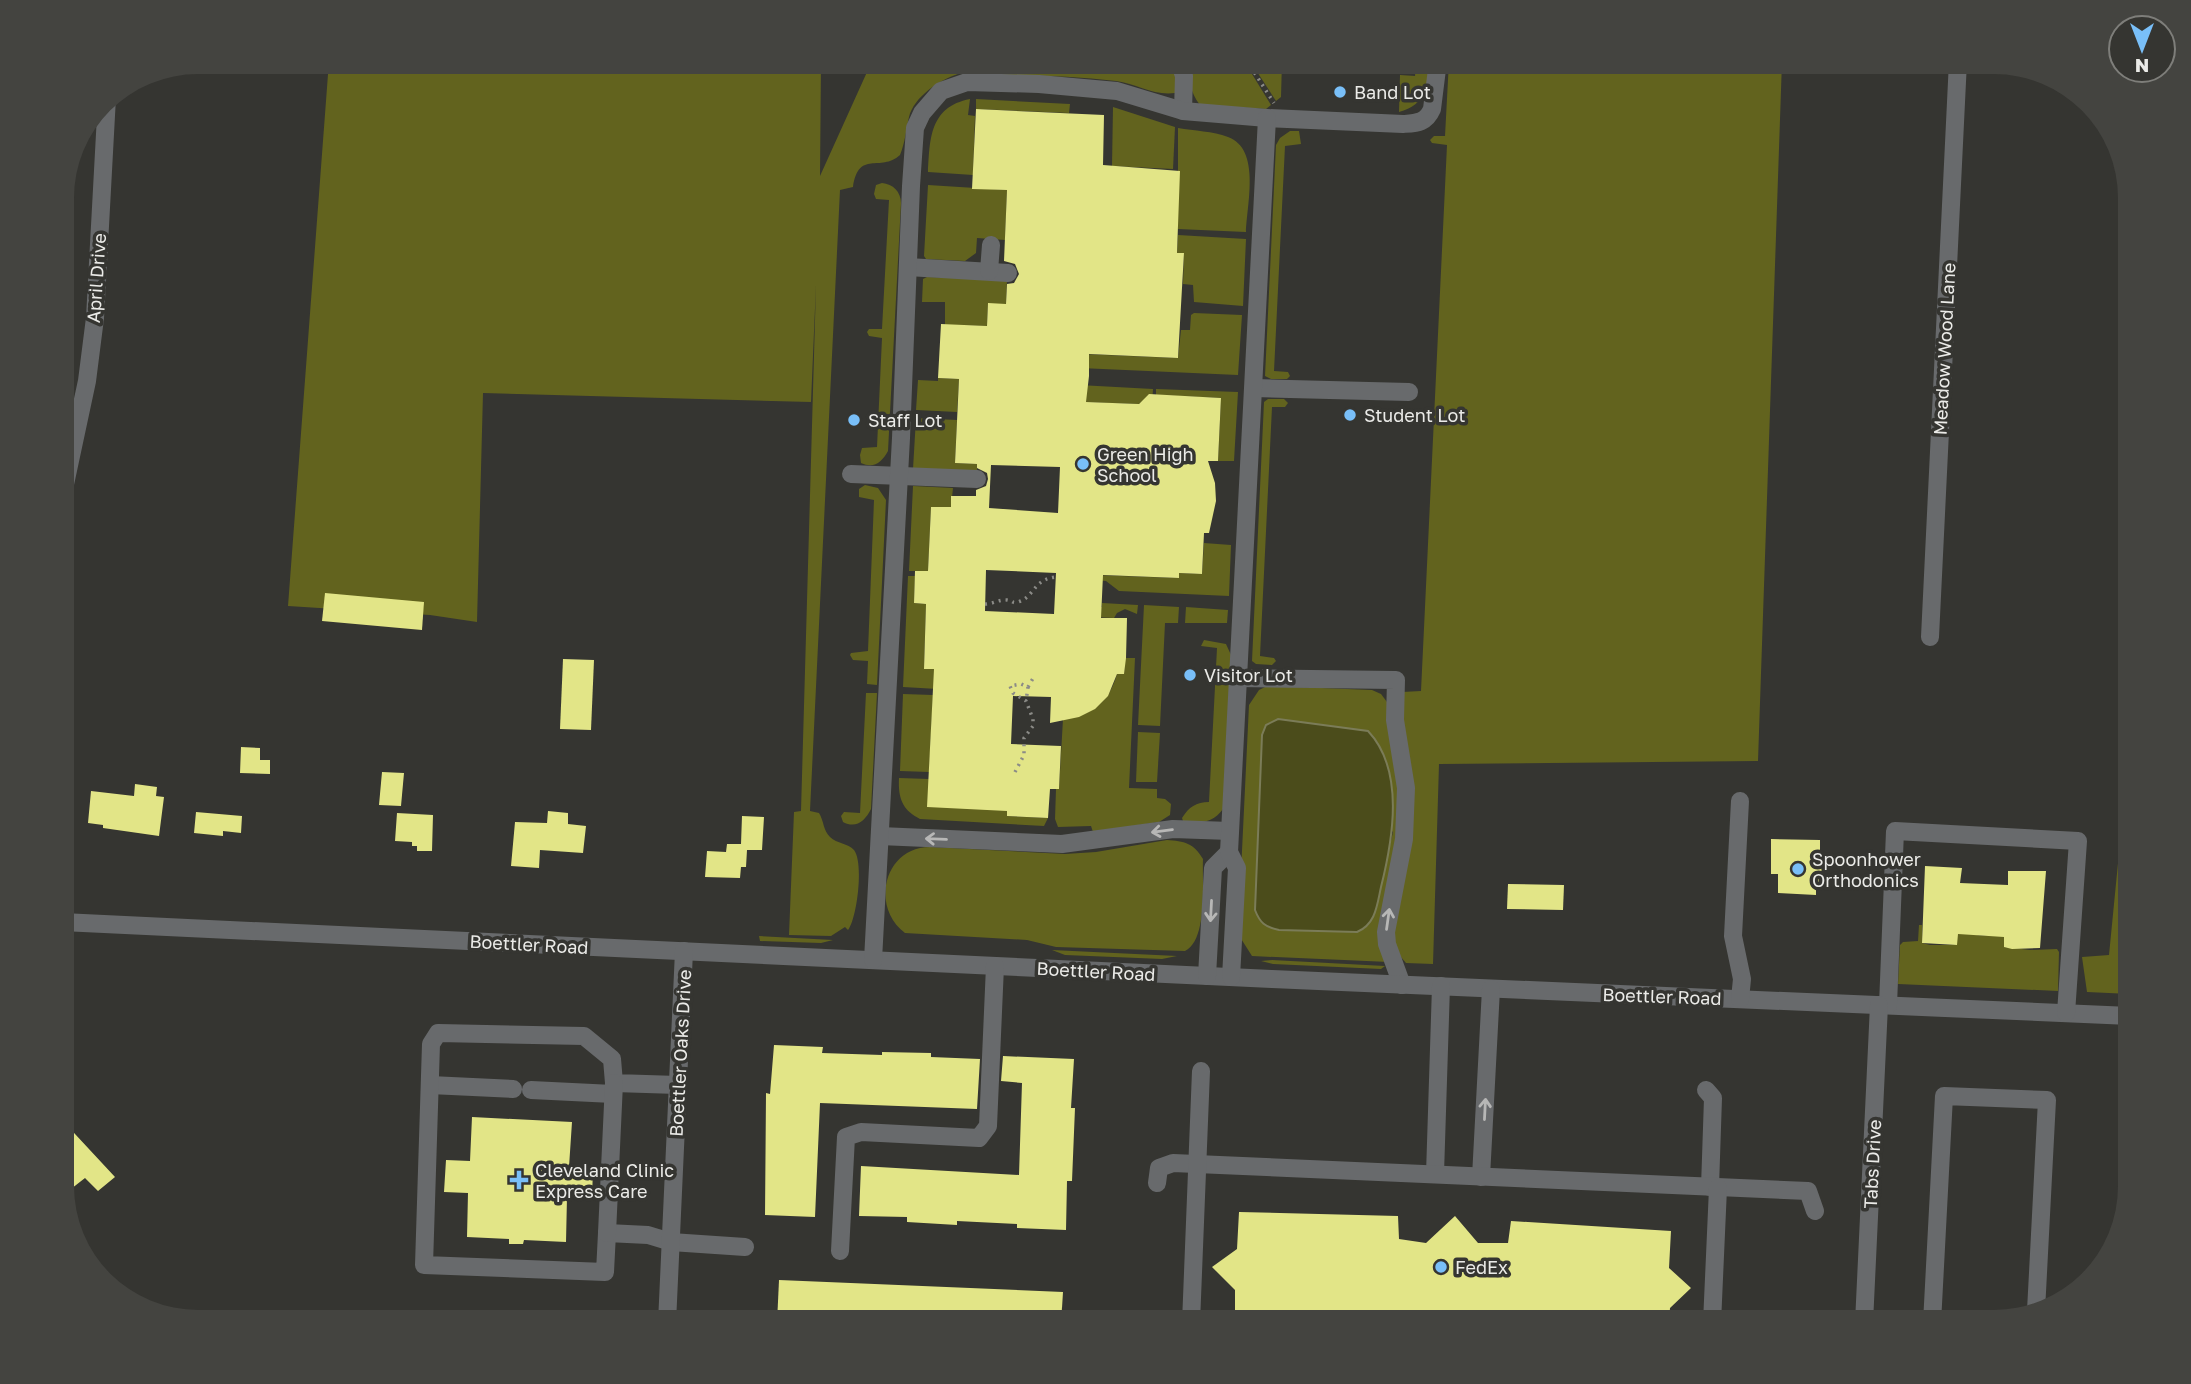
<svg xmlns="http://www.w3.org/2000/svg" width="2191" height="1384" viewBox="0 0 2191 1384" font-family="'Golos Text',sans-serif">
<rect width="100%" height="100%" fill="#353531"/>
<g fill="#62631e" fill-rule="evenodd">
<path d="M329,61h492l-1,115 52,-115h301l5,28 -3,4c-21,3 -38,-9 -59,-12 -52,-6 -105,-6 -158,-7 -19,6 -44,23 -49,43 -3,13 -4,26 -9,38 -20,18 -41,-6 -47,32l-13,3 -30,621 9,2c5,8 4,17 11,24 7,7 18,6 24,13 10,13 3,68 -6,80l-3,-3 -14,9 -42,-1 5,-123 7,-1 15,-526 -5,117 -328,-9 -6,229 -47,-7 -142,-9z"/>
<path d="M1182,61h62l27,44 -5,4 -66,-4c-10,-12 -11,-29 -18,-44z"/>
<polygon points="1250,61 1282,61 1281,97 1276,101"/>
<path d="M1416,61h14c-1,24 -4,44 -31,51l1,-37 15,1z"/>
<polygon points="1449,61 1782,61 1758,761 1439,764 1433,964 1406,963 1394,949 1400,724 1402,692 1421,691 1447,145 1432,143 1430,140 1434,136 1445,136"/>
<path d="M970,99l-2,16 7,1 -2,59 -45,-3c2,-32 1,-65 42,-73z"/>
<polygon points="976,99 1070,104 1069,113 976,109"/>
<polygon points="1113,107 1175,127 1173,169 1112,166"/>
<path d="M1178,128c16,3 35,3 50,9 33,12 19,67 18,95l-68,-3z"/>
<polygon points="1290,131 1299,131 1301,144 1285,146 1274,371 1288,372 1290,376 1287,379 1271,379 1265,376 1276,145 1280,138"/>
<path d="M882,183c11,1 19,9 19,20l-13,248c-6,11 -14,18 -27,12l-1,-8 2,-7 15,-1 5,-109 -13,-2 -2,-4 2,-3h13l7,-129 -13,-1 -2,-5 2,-9z"/>
<polygon points="928,185 1007,190 1005,240 977,238 976,253 965,261 926,259 924,256"/>
<polygon points="1178,235 1246,239 1243,306 1194,302 1193,285 1183,284 1184,253 1177,253"/>
<polygon points="927,277 1007,280 1006,304 988,304 987,326 945,325 945,302 922,302 923,279"/>
<polygon points="1194,313 1242,315 1238,375 1080,368 1081,354 1178,358 1181,330 1190,330 1191,315"/>
<polygon points="938,378 959,379 957,412 916,410 918,380 938,381"/>
<polygon points="1079,385 1153,389 1152,405 1144,400 1139,404 1079,402"/>
<polygon points="1156,389 1238,392 1234,461 1218,461 1221,398 1156,395"/>
<polygon points="1268,399 1284,399 1288,403 1285,407 1272,407 1260,656 1274,658 1276,661 1272,665 1256,664 1252,661 1264,402"/>
<polygon points="916,418 957,420 955,463 977,464 977,472 913,469"/>
<polygon points="865,485 878,488 886,500 877,685 867,684 868,661 853,660 850,655 851,653 868,651 874,500 859,497 859,489"/>
<polygon points="913,486 953,488 951,507 931,507 928,571 909,571"/>
<polygon points="1204,543 1231,545 1229,596 1119,591 1106,581 1093,580 1093,575 1178,578 1179,573 1202,574"/>
<polygon points="908,576 915,576 914,603 926,604 924,668 956,671 955,690 903,687"/>
<polygon points="1102,603 1138,605 1137,614 1125,609 1117,613 1114,618 1091,617 1092,607 1102,607"/>
<polygon points="1144,605 1179,607 1178,623 1165,623 1160,726 1138,725"/>
<polygon points="1186,607 1228,610 1227,623 1185,623"/>
<path d="M1204,640l22,4 5,11 -8,154c-11,15 -23,14 -40,12l-1,-3c7,-11 14,-16 27,-16l8,-154 -16,-2z"/>
<polygon points="2130,654 2130,994 2087,992 2082,957 2109,955 2123,812"/>
<path d="M1125,658h10l-6,130 28,1v9l8,1 6,5 -1,11 -11,7 -66,10 -2,-6 -33,1 -3,-8 1,-30h3l4,-70c28,-4 46,-16 54,-45h7z"/>
<path d="M1267,686l105,4 9,4 6,8 12,77 -10,183 -137,-6 -14,-22 11,-229 10,-15zM1278,719l115,113 -19,84 -9,12 -8,4 -91,-207z"/>
<path d="M866,693h11l-6,116c-6,12 -15,20 -28,13l-2,-6 3,-4 16,1z"/>
<polygon points="903,694 933,695 929,772 900,771"/>
<polygon points="1138,732 1160,733 1157,782 1136,782"/>
<path d="M899,778l30,1 78,32v5l41,2 -4,8 -124,-7c-18,-9 -22,-21 -21,-41z"/>
<path d="M1167,840c17,1 27,3 36,19 -1,23 5,81 -18,92l-129,-4 -29,-7 -122,-7c-35,-26 -21,-86 25,-86l135,7 31,-2z"/>
<path d="M1919,925h3v18l8,2h26l2,-17c16,8 29,11 46,3v16l26,3 27,-1 2,3 -1,39 -160,-7 2,-39 3,-3 15,-1z"/>
<polygon points="759,936 833,940 821,943 760,941"/>
<polygon points="1052,950 1177,956 1162,959 1065,955"/>
<polygon points="1261,961 1272,960 1385,966 1381,969 1273,964"/>
</g>
<path fill="#4b4c1b" stroke="#7b7c58" stroke-width="2" d="M1278,719l90,12c37,39 25,108 13,156 -4,18 -5,37 -24,45l-78,-2c-14,-3 -19,-7 -24,-20l7,-175 4,-10z"/>
<g fill="#e2e587" fill-rule="evenodd">
<path d="M976,109l128,6 -1,50 77,6 -3,82h7l-6,105 -89,-4v22l-3,26 53,2 10,-10 72,4 -3,63h-10l7,22 1,18 -7,32h-5l-2,41 -23,-1v5l-76,-3 -2,43h26l-1,40 -2,16h-7l-9,22 -13,13 -16,8 -29,6 1,-26 -38,-1 -2,48 50,2 -2,43h-9l-2,29 -41,-2v-5l-80,-4 7,-138h-10l2,-65 -12,-1 1,-32h13l3,-64h20v-11h25v-6l10,-4 2,-7 -1,-6 -10,-5v-4l-22,-1 4,-84 -21,-1 3,-54 46,2 1,-23 18,1 1,-20 7,-1 5,-9 -4,-10 -11,-3 3,-71 -35,-1zM991,465l69,2 -2,46 -69,-5zM986,570l70,3 -2,41 -69,-3z"/>
<polygon points="325,593 424,602 422,630 322,621"/>
<polygon points="563,659 594,660 591,730 560,729"/>
<polygon points="241,747 260,748 260,760 270,760 270,774 240,773"/>
<polygon points="382,772 404,773 401,806 379,805"/>
<polygon points="135,784 157,787 156,796 164,797 159,836 103,828 103,825 88,823 91,791 134,796"/>
<polygon points="548,811 568,813 568,824 586,826 583,853 540,850 539,868 511,866 515,822 547,823"/>
<polygon points="196,812 242,816 241,833 223,831 223,836 194,833"/>
<polygon points="397,813 433,815 432,851 417,851 417,846 412,846 412,842 395,841"/>
<polygon points="742,816 764,817 762,850 747,850 746,867 741,867 740,878 705,877 707,851 726,852 727,844 741,844"/>
<polygon points="1771,839 1820,840 1820,864 1825,864 1825,887 1816,886 1816,895 1778,893 1778,874 1771,874"/>
<polygon points="1925,866 1962,868 1960,883 2008,885 2008,871 2046,871 2040,948 2012,949 2004,947 2004,937 1958,934 1957,945 1922,943"/>
<polygon points="1508,884 1564,885 1563,910 1507,909"/>
<polygon points="774,1045 823,1047 822,1053 882,1055 882,1052 931,1053 931,1057 980,1059 977,1109 820,1103 815,1217 765,1215 766,1093 770,1094"/>
<polygon points="1003,1056 1074,1059 1071,1108 1075,1108 1072,1181 1067,1181 1066,1230 1017,1228 1017,1224 957,1221 957,1225 907,1222 907,1217 859,1216 861,1166 1019,1175 1022,1083 1001,1081"/>
<polygon points="472,1117 572,1122 569,1167 593,1168 592,1199 567,1197 566,1242 524,1240 523,1244 509,1244 509,1239 467,1237 468,1193 444,1192 446,1160 470,1161"/>
<polygon points="62,1120 115,1177 98,1191 85,1178 62,1196"/>
<polygon points="1239,1212 1398,1216 1399,1239 1426,1243 1455,1216 1478,1243 1508,1243 1511,1221 1671,1231 1669,1268 1691,1288 1670,1308 1669,1323 1235,1323 1235,1290 1212,1267 1237,1249"/>
<polygon points="779,1280 1063,1292 1061,1323 777,1323"/>
</g>
<g fill="none" stroke-linecap="round" stroke-linejoin="round">
<g stroke="#8b8b87" stroke-width="3.5" stroke-dasharray="2 5" stroke-linecap="butt">
<polyline points="1247,61 1274,103"/>
<path d="M985,604c8,0 15,-5 22,-4 7,1 5,4 11,2 17,-5 15,-23 38,-25"/>
<polyline points="1028,687 1035,675"/>
<polyline points="1015,772 1024,755 1024,738 1033,726 1033,719 1026,701 1013,693 1010,686 1021,684 1028,687 1026,701"/>
</g>
<g stroke="#686a6c" stroke-width="18">
<polyline points="1179,61 1184,76 1183,111"/>
<polyline points="908,267 1008,273"/>
<polyline points="989,271 991,245"/>
<polyline points="1254,388 1409,392"/>
<polyline points="851,474 977,479"/>
<polyline points="62,498 87,381 95,318 107,97"/>
<polyline points="1930,637 1958,61"/>
<polyline points="1239,678 1396,680 1395,720 1406,788 1404,839 1386,932 1387,944 1402,985"/>
<polyline points="880,836 1062,844 1173,829 1230,831"/>
<polyline points="62,922 1272,979 2130,1016"/>
<path d="M873,960l28,-522 10,-252 4,-58 7,-15 19,-22 26,-9 72,2 78,7 66,20 84,7 136,6c14,-1 23,-1 29,-15l6,-48"/>
<polyline points="1207,976 1213,868 1229,852"/>
<polyline points="1231,977 1237,868 1229,852 1267,118"/>
<polyline points="1740,999 1742,979 1733,936 1740,801"/>
<polyline points="1888,1005 1895,831 2078,841 2066,1013"/>
<polyline points="430,1085 513,1089"/>
<polyline points="678,1085 614,1083 612,1059 584,1036 438,1033 431,1044 424,1265 605,1272 607,1233 648,1235 671,1242 745,1247"/>
<polyline points="531,1090 613,1094"/>
<polyline points="1706,1090 1713,1098 1710,1187"/>
<polyline points="1435,1174 1441,986"/>
<polyline points="1481,1177 1491,989"/>
<polyline points="1157,1183 1159,1168 1173,1163 1808,1191 1815,1211"/>
<polyline points="607,1233 614,1083"/>
<polyline points="840,1251 846,1137 861,1132 979,1138 988,1126 995,966"/>
<polyline points="667,1323 684,951"/>
<polyline points="1191,1323 1201,1071"/>
<polyline points="1712,1323 1718,1188"/>
<polyline points="1864,1323 1879,1005"/>
<polyline points="1932,1323 1944,1096 2047,1100 2036,1311"/>
</g>
</g>
<defs><path id="oneway-shaft" d="M-6 0H5M1.5-3L5.5 0L1.5 3" fill="none" stroke-width="1.6" stroke-linecap="round" stroke-linejoin="round" transform="scale(1.75)"/></defs>
<g stroke="#b7b7b6">
<use href="#oneway-shaft" transform="translate(1162 831) rotate(173)"/>
<use href="#oneway-shaft" transform="translate(936 839) rotate(-178)"/>
<use href="#oneway-shaft" transform="translate(1211 911) rotate(93)"/>
<use href="#oneway-shaft" transform="translate(1388 919) rotate(-82)"/>
<use href="#oneway-shaft" transform="translate(1485 1109) rotate(-87)"/>
</g>
<g fill="#79bff8" stroke="#353531" stroke-width="2.5">
<circle cx="1340" cy="92" r="7"/>
<circle cx="1350" cy="415" r="7"/>
<circle cx="854" cy="420" r="7"/>
<circle cx="1083" cy="464" r="7"/>
<circle cx="1190" cy="675" r="7"/>
<circle cx="1798" cy="869" r="7"/>
<path d="M515.5 1169.5h7v7h7v7h-7v7h-7v-7h-7v-7h7z"/>
<circle cx="1441" cy="1267" r="7"/>
</g>
<g text-anchor="middle" dominant-baseline="central" stroke-width="7" stroke-linejoin="round" paint-order="stroke">
<g font-size="18" fill="#ebebe8" stroke="#353531" text-anchor="start">
<text x="1354" y="92">Band Lot</text>
<text x="1364" y="415">Student Lot</text>
<text x="868" y="420">Staff Lot</text>
<text x="1097" y="454">Green High<tspan x="1097" dy="21">School</tspan></text>
<text x="1204" y="675">Visitor Lot</text>
<text x="1812" y="859">Spoonhower<tspan x="1812" dy="21">Orthodonics</tspan></text>
<text x="535" y="1170">Cleveland Clinic<tspan x="535" dy="21">Express Care</tspan></text>
<text x="1455" y="1267">FedEx</text>
</g>
<g font-size="18" fill="#ebebe8" stroke="#353531">
<text transform="translate(96 278) rotate(-86)">April Drive</text>
<text transform="translate(1944 349) rotate(-87)">Meadow Wood Lane</text>
<text transform="translate(529 944) rotate(3)">Boettler Road</text>
<text transform="translate(1096 971) rotate(3)">Boettler Road</text>
<text transform="translate(1662 996) rotate(2)">Boettler Road</text>
<text transform="translate(680 1053) rotate(-87)">Boettler Oaks Drive</text>
<text transform="translate(1872 1164) rotate(-87)">Tabs Drive</text>
</g>
</g>
<path d="M0 0H2191V1384H0ZM198 74H1994A124 124 0 0 1 2118 198V1186A124 124 0 0 1 1994 1310H198A124 124 0 0 1 74 1186V198A124 124 0 0 1 198 74Z" fill="#444440" fill-rule="evenodd"/>
<g transform="translate(2142 49) rotate(180)"><circle r="33" fill="#353531" stroke="#7e7e7a" stroke-width="2"/>
<path d="M0-5L12 26L0 18L-12 26Z" fill="#79bff8"/>
<text y="-10" font-size="19" font-weight="bold" text-anchor="middle" fill="#ebebe8">N</text>
</g>
</svg>
